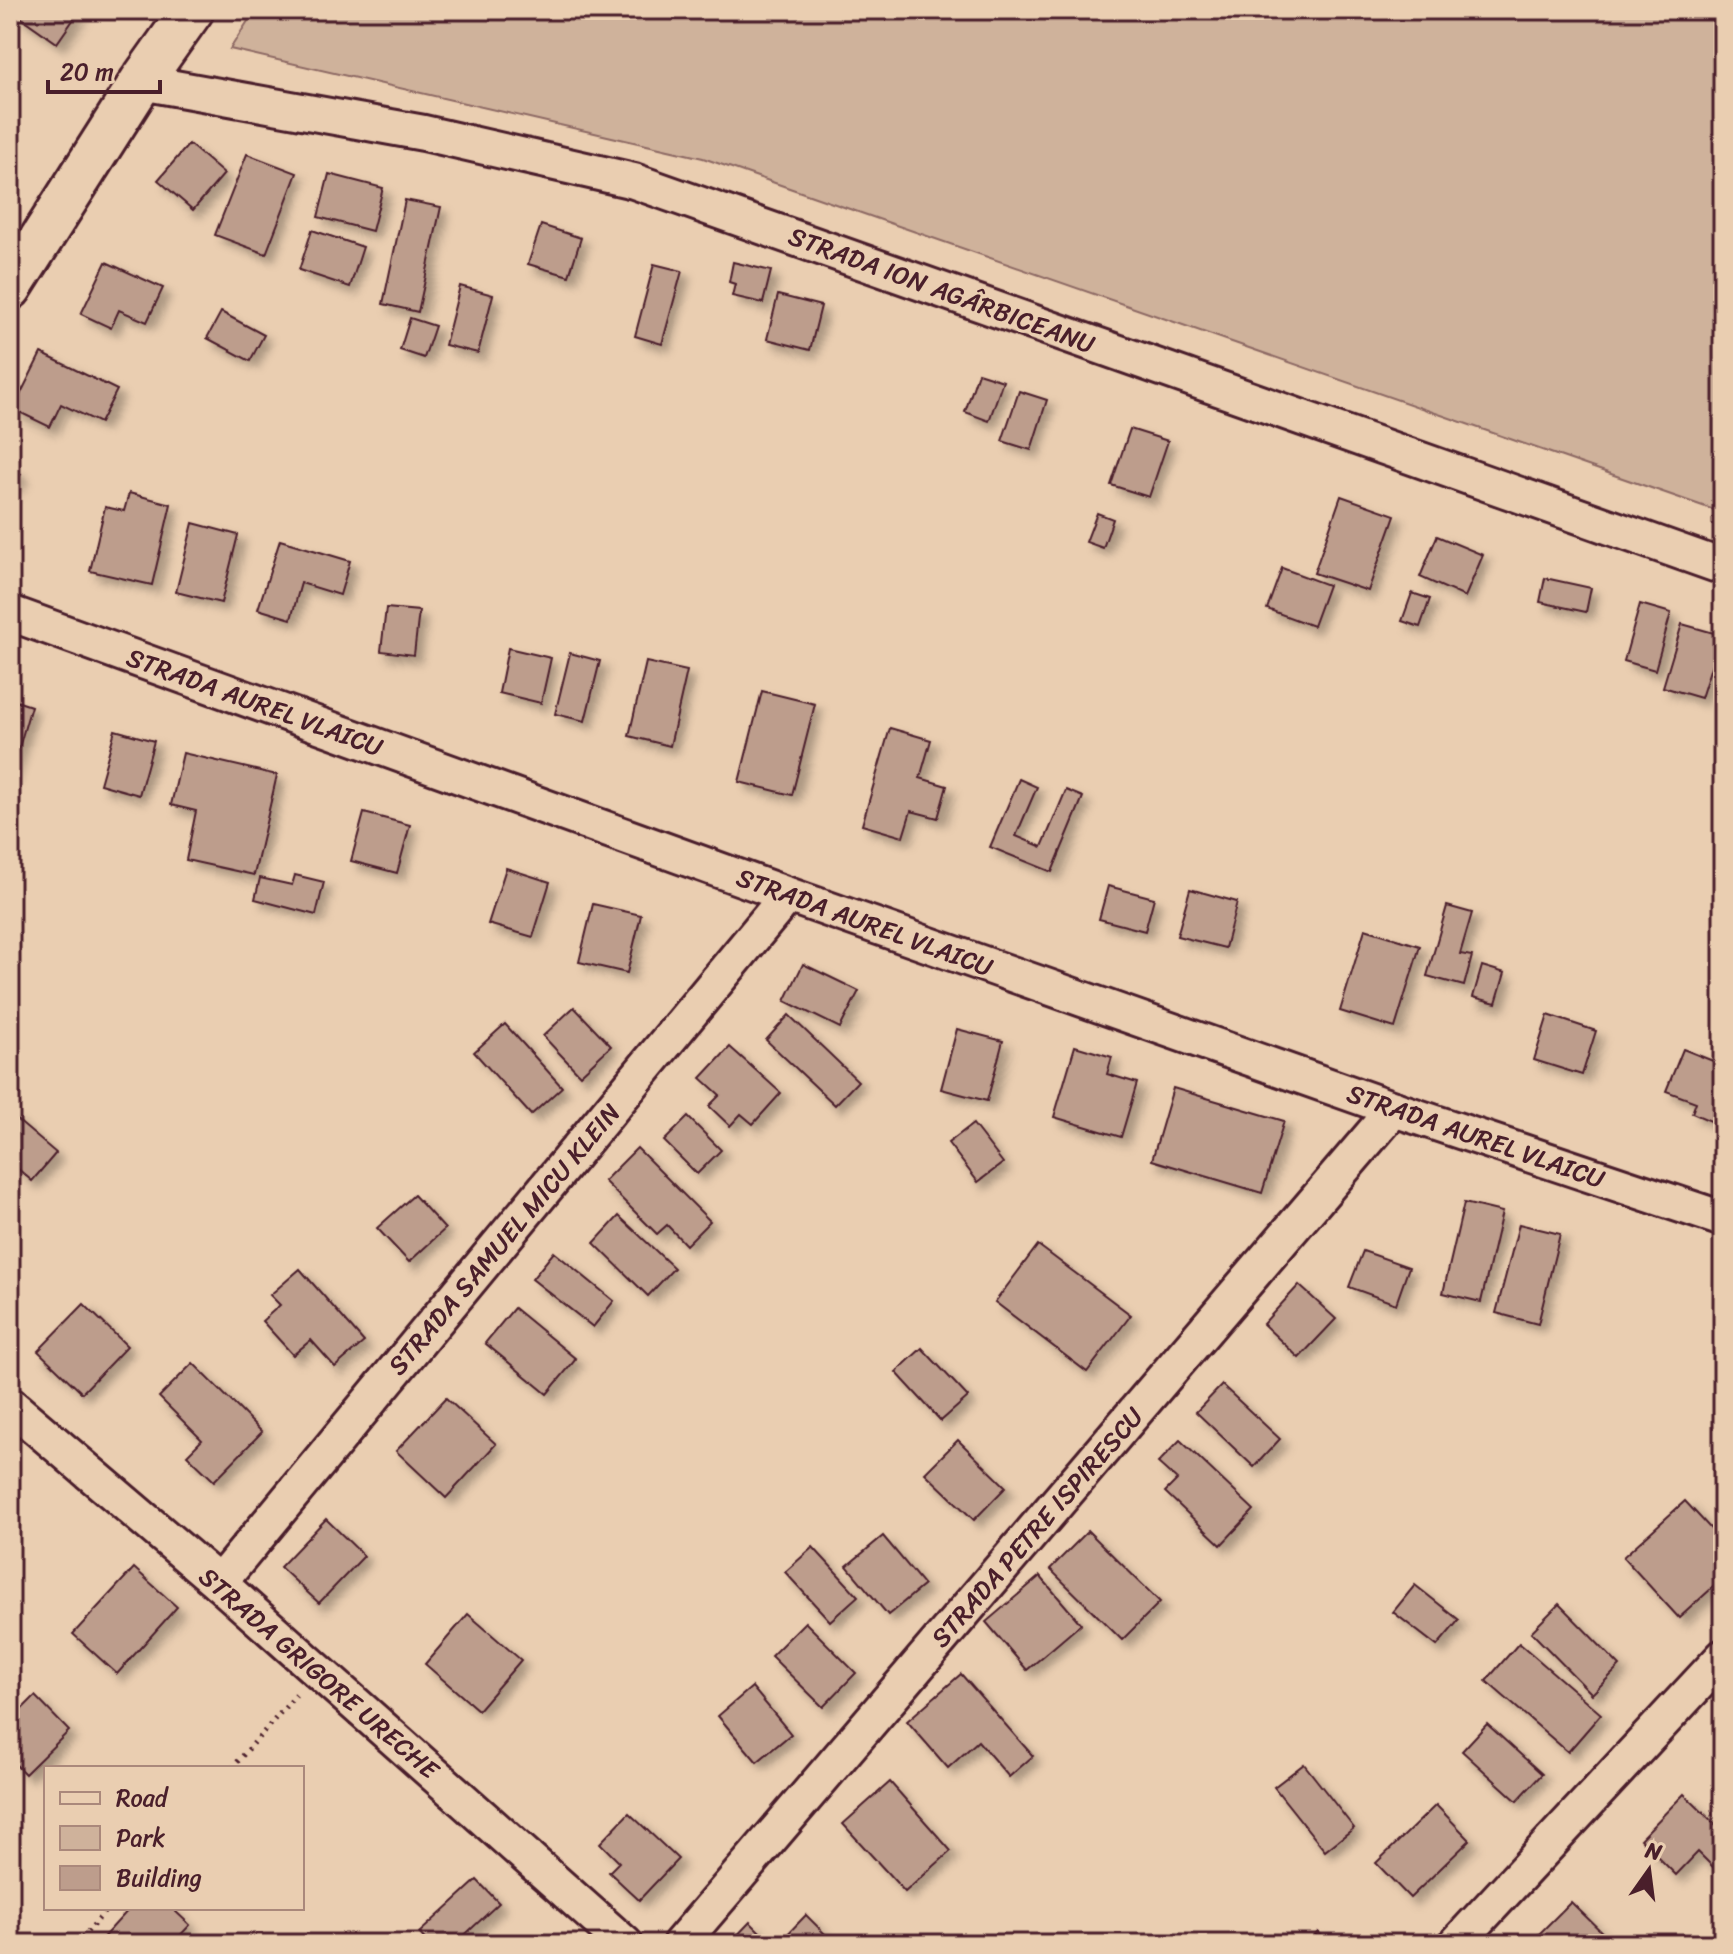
<svg xmlns="http://www.w3.org/2000/svg" width="1733" height="1954" viewBox="0 0 1733 1954" font-family="Sriracha,sans-serif">
<defs>
<filter id="shadow"><feDropShadow dx="7" dy="7" stdDeviation="4" flood-color="#0004"/></filter>
</defs>
<rect width="100%" height="100%" fill="#eaceb1"/>
<filter id="ink" filterUnits="userSpaceOnUse"><feTurbulence type="fractalNoise" baseFrequency=".0125" numOctaves="2"/><feDisplacementMap in="SourceGraphic" scale="16" xChannelSelector="R" yChannelSelector="G"/><feConvolveMatrix kernelMatrix="1 2 1 2 8 2 1 2 1" color-interpolation-filters="sRGB"/></filter>
<g filter="url(#ink)">
<polygon fill="#cfb29b" stroke="#8c6863" stroke-width="2" points="255,10 1723,10 1723,513 703,158 230,49"/>
<g fill="#bd9d8c" stroke="#4a1f2b" stroke-width="2" filter="url(#shadow)">
<polygon points="15,10 80,10 57,43 13,12"/>
<polygon points="189,144 224,174 193,210 158,180"/>
<polygon points="247,154 297,173 266,254 215,235"/>
<polygon points="329,174 383,188 372,231 318,217"/>
<polygon points="405,200 441,207 418,312 383,304"/>
<polygon points="541,225 581,238 569,276 528,264"/>
<polygon points="312,230 363,247 350,287 299,270"/>
<polygon points="106,262 163,288 147,322 119,310 111,328 81,314"/>
<polygon points="733,262 771,271 763,303 732,296 735,284 729,282"/>
<polygon points="654,264 682,271 662,344 635,336"/>
<polygon points="460,286 493,295 478,353 445,345"/>
<polygon points="778,295 821,306 810,350 767,339"/>
<polygon points="221,312 264,335 250,361 207,338"/>
<polygon points="410,318 435,326 424,358 400,350"/>
<polygon points="41,353 117,390 100,423 61,404 50,427 13,409"/>
<polygon points="978,373 1003,381 989,421 965,412"/>
<polygon points="1019,391 1047,400 1031,450 1002,441"/>
<polygon points="1130,429 1168,441 1149,497 1111,485"/>
<polygon points="10,467 21,474 10,489"/>
<polygon points="129,493 171,504 152,585 90,571 105,507 124,511"/>
<polygon points="1341,496 1395,515 1368,591 1314,573"/>
<polygon points="1097,513 1113,519 1103,548 1086,542"/>
<polygon points="193,523 238,535 221,603 176,592"/>
<polygon points="1437,536 1483,555 1465,597 1420,577"/>
<polygon points="280,540 350,561 340,595 301,583 291,619 258,609"/>
<polygon points="1282,568 1328,585 1313,626 1267,609"/>
<polygon points="1545,578 1591,588 1586,612 1540,602"/>
<polygon points="1412,593 1430,599 1420,627 1402,621"/>
<polygon points="1640,604 1671,613 1655,670 1624,661"/>
<polygon points="386,608 419,611 414,655 381,651"/>
<polygon points="1682,624 1721,635 1701,698 1663,687"/>
<polygon points="508,648 551,658 541,703 499,693"/>
<polygon points="570,653 600,661 585,721 555,714"/>
<polygon points="646,662 687,671 670,746 629,736"/>
<polygon points="762,691 815,704 792,795 739,782"/>
<polygon points="10,699 31,706 10,779"/>
<polygon points="890,728 931,740 920,778 947,786 938,818 911,811 903,837 862,825"/>
<polygon points="115,730 154,741 139,795 100,784"/>
<polygon points="183,753 277,775 254,875 186,860 196,811 171,805"/>
<polygon points="1019,779 1037,787 1016,836 1042,847 1066,790 1083,797 1052,872 990,847"/>
<polygon points="364,813 410,825 397,873 351,861"/>
<polygon points="506,868 550,882 533,937 488,924"/>
<polygon points="295,875 324,882 316,915 255,899 260,878 292,885"/>
<polygon points="1108,886 1154,898 1145,931 1099,919"/>
<polygon points="1190,889 1237,902 1225,948 1177,936"/>
<polygon points="593,904 641,915 627,973 579,962"/>
<polygon points="1447,906 1472,913 1460,954 1472,956 1464,986 1427,976"/>
<polygon points="1365,929 1420,946 1395,1028 1340,1011"/>
<polygon points="803,964 859,991 840,1028 785,1001"/>
<polygon points="1482,966 1505,973 1496,1003 1473,997"/>
<polygon points="574,1007 611,1046 580,1075 543,1036"/>
<polygon points="789,1015 858,1081 835,1105 766,1040"/>
<polygon points="1548,1015 1596,1031 1582,1075 1534,1060"/>
<polygon points="505,1024 562,1087 531,1115 474,1052"/>
<polygon points="957,1029 1003,1041 987,1101 941,1089"/>
<polygon points="1075,1046 1112,1057 1107,1074 1137,1083 1121,1137 1054,1117"/>
<polygon points="730,1047 781,1093 753,1124 741,1114 730,1126 709,1106 720,1095 701,1078"/>
<polygon points="1683,1049 1723,1065 1723,1113 1718,1111 1713,1122 1692,1113 1696,1102 1666,1091"/>
<polygon points="1173,1088 1284,1121 1262,1193 1152,1160"/>
<polygon points="10,1114 56,1153 32,1181 10,1162"/>
<polygon points="688,1117 721,1150 697,1174 664,1141"/>
<polygon points="973,1124 1003,1163 978,1182 948,1143"/>
<polygon points="637,1148 710,1221 686,1245 667,1225 657,1234 604,1181"/>
<polygon points="414,1195 445,1229 409,1262 377,1228"/>
<polygon points="1464,1203 1502,1212 1481,1302 1443,1293"/>
<polygon points="619,1216 674,1268 648,1296 594,1243"/>
<polygon points="1519,1224 1560,1234 1538,1324 1496,1313"/>
<polygon points="1038,1245 1131,1315 1087,1372 995,1302"/>
<polygon points="1363,1251 1409,1267 1396,1304 1349,1287"/>
<polygon points="554,1252 614,1301 593,1327 532,1279"/>
<polygon points="300,1269 364,1342 335,1367 311,1340 293,1355 262,1321 280,1305 270,1295"/>
<polygon points="1299,1285 1336,1319 1299,1358 1263,1324"/>
<polygon points="84,1304 127,1346 82,1393 38,1351"/>
<polygon points="514,1308 576,1359 547,1394 485,1343"/>
<polygon points="922,1348 968,1397 941,1421 896,1372"/>
<polygon points="193,1363 262,1432 214,1481 187,1455 202,1440 159,1397"/>
<polygon points="1222,1385 1280,1439 1254,1467 1196,1412"/>
<polygon points="446,1398 496,1444 446,1498 396,1451"/>
<polygon points="958,1440 1006,1487 974,1520 925,1473"/>
<polygon points="1180,1440 1254,1510 1221,1545 1165,1492 1177,1480 1158,1463"/>
<polygon points="1685,1501 1723,1542 1723,1578 1679,1618 1623,1557"/>
<polygon points="326,1519 364,1556 319,1603 280,1567"/>
<polygon points="1088,1531 1160,1602 1122,1640 1050,1569"/>
<polygon points="883,1536 924,1585 888,1615 847,1566"/>
<polygon points="813,1547 858,1596 830,1621 785,1572"/>
<polygon points="134,1568 177,1607 117,1674 73,1634"/>
<polygon points="1040,1576 1081,1624 1027,1670 986,1622"/>
<polygon points="1415,1585 1459,1620 1437,1646 1393,1612"/>
<polygon points="1559,1604 1620,1666 1592,1694 1531,1632"/>
<polygon points="468,1614 521,1660 478,1710 425,1664"/>
<polygon points="805,1622 856,1673 823,1707 771,1656"/>
<polygon points="1519,1643 1601,1714 1568,1752 1486,1681"/>
<polygon points="961,1674 1033,1756 1009,1777 978,1741 948,1768 907,1721"/>
<polygon points="752,1687 791,1734 757,1762 718,1716"/>
<polygon points="35,1696 69,1731 25,1774 10,1759 10,1721"/>
<polygon points="1487,1724 1542,1774 1517,1801 1462,1751"/>
<polygon points="1304,1764 1354,1828 1325,1851 1274,1787"/>
<polygon points="890,1782 951,1851 905,1892 843,1824"/>
<polygon points="1684,1794 1723,1832 1723,1877 1698,1852 1676,1875 1640,1839"/>
<polygon points="1436,1805 1470,1840 1410,1898 1376,1863"/>
<polygon points="629,1813 678,1859 639,1900 609,1872 619,1862 600,1843"/>
<polygon points="477,1880 499,1903 455,1944 429,1944 419,1933"/>
<polygon points="1571,1902 1614,1944 1530,1943"/>
<polygon points="130,1908 172,1908 190,1925 172,1944 97,1944"/>
<polygon points="806,1915 829,1938 824,1944 778,1944"/>
<polygon points="750,1922 772,1944 729,1944"/>
<polygon points="1318,1932 1331,1944 1307,1944"/>
</g>
<g fill="none" stroke-linecap="round" stroke-linejoin="round">
<defs>
<g id="minor">
<polyline points="141,82 424,133 634,181 1723,567"/>
<polyline points="10,613 788,895 1394,1109 1723,1219"/>
<polyline points="10,1405 219,1583 625,1944"/>
<polyline points="219,1583 788,895"/>
<polyline points="680,1944 1394,1109"/>
<polyline points="1456,1944 1723,1657"/>
</g>
<polyline id="tertiary" points="10,288 141,82 192,10"/>
</defs>
<use href="#minor" stroke="#4a1f2b" stroke-width="40"/>
<use href="#tertiary" stroke="#4a1f2b" stroke-width="48"/>
<g stroke="#4a1f2b" stroke-width="5" stroke-dasharray="2 6" stroke-linecap="butt">
<polyline points="232,1768 296,1695"/>
<polyline points="77,1944 108,1908"/>
</g>
<use href="#minor" stroke="#eaceb1" stroke-width="34"/>
<use href="#tertiary" stroke="#eaceb1" stroke-width="42"/>
</g>
</g>
<g text-anchor="middle" dominant-baseline="central" stroke-width="6" stroke-linejoin="round" paint-order="stroke">
<g font-size="26" fill="#4a1f2b" stroke="#eaceb1">
<text transform="translate(942 290) rotate(20)">STRADA ION AGÂRBICEANU</text>
<text transform="translate(255 702) rotate(20)">STRADA AUREL VLAICU</text>
<text transform="translate(865 922) rotate(20)">STRADA AUREL VLAICU</text>
<text transform="translate(1476 1136) rotate(19)">STRADA AUREL VLAICU</text>
<text transform="translate(504 1239) rotate(-50)">STRADA SAMUEL MICU KLEIN</text>
<text transform="translate(1037 1527) rotate(-49)">STRADA PETRE ISPIRESCU</text>
<text transform="translate(319 1673) rotate(41)">STRADA GRIGORE URECHE</text>
</g>
</g>
<rect width="1733" height="1954" fill="none" stroke="#eaceb1" stroke-width="40"/>
<rect x="20" y="20" width="1693" height="1914" fill="none" stroke="#4a1f2b" stroke-width="3" filter="url(#ink)"/>
<rect x="44" y="1766" width="260" height="144" fill="#eaceb1" stroke="#aa887b" stroke-width="2"/>
<rect x="60" y="1792" width="40" height="12" fill="#eaceb1" stroke="#aa887b" stroke-width="2"/>
<text x="116" y="1806" font-size="24" fill="#4a1f2b">Road</text>
<rect x="60" y="1826" width="40" height="24" fill="#cfb29b" stroke="#aa887b" stroke-width="2"/>
<text x="116" y="1846" font-size="24" fill="#4a1f2b">Park</text>
<rect x="60" y="1866" width="40" height="24" fill="#bd9d8c" stroke="#aa887b" stroke-width="2"/>
<text x="116" y="1886" font-size="24" fill="#4a1f2b">Building</text>
<g transform="translate(1649 1870) rotate(14)" stroke="#eaceb1" stroke-width="6" paint-order="stroke">
<path d="M0-6L14 30L0 20L-14 30Z" fill="#4a1f2b"/>
<text y="-12" font-size="22" font-weight="bold" text-anchor="middle" fill="#4a1f2b">N</text>
</g>
<path d="M48 80v12h112v-12" fill="none" stroke="#4a1f2b" stroke-width="4"/>
<text x="60" y="80" font-size="24" fill="#4a1f2b" stroke="#eaceb1" stroke-width="6" paint-order="stroke">20 m</text>
</svg>
